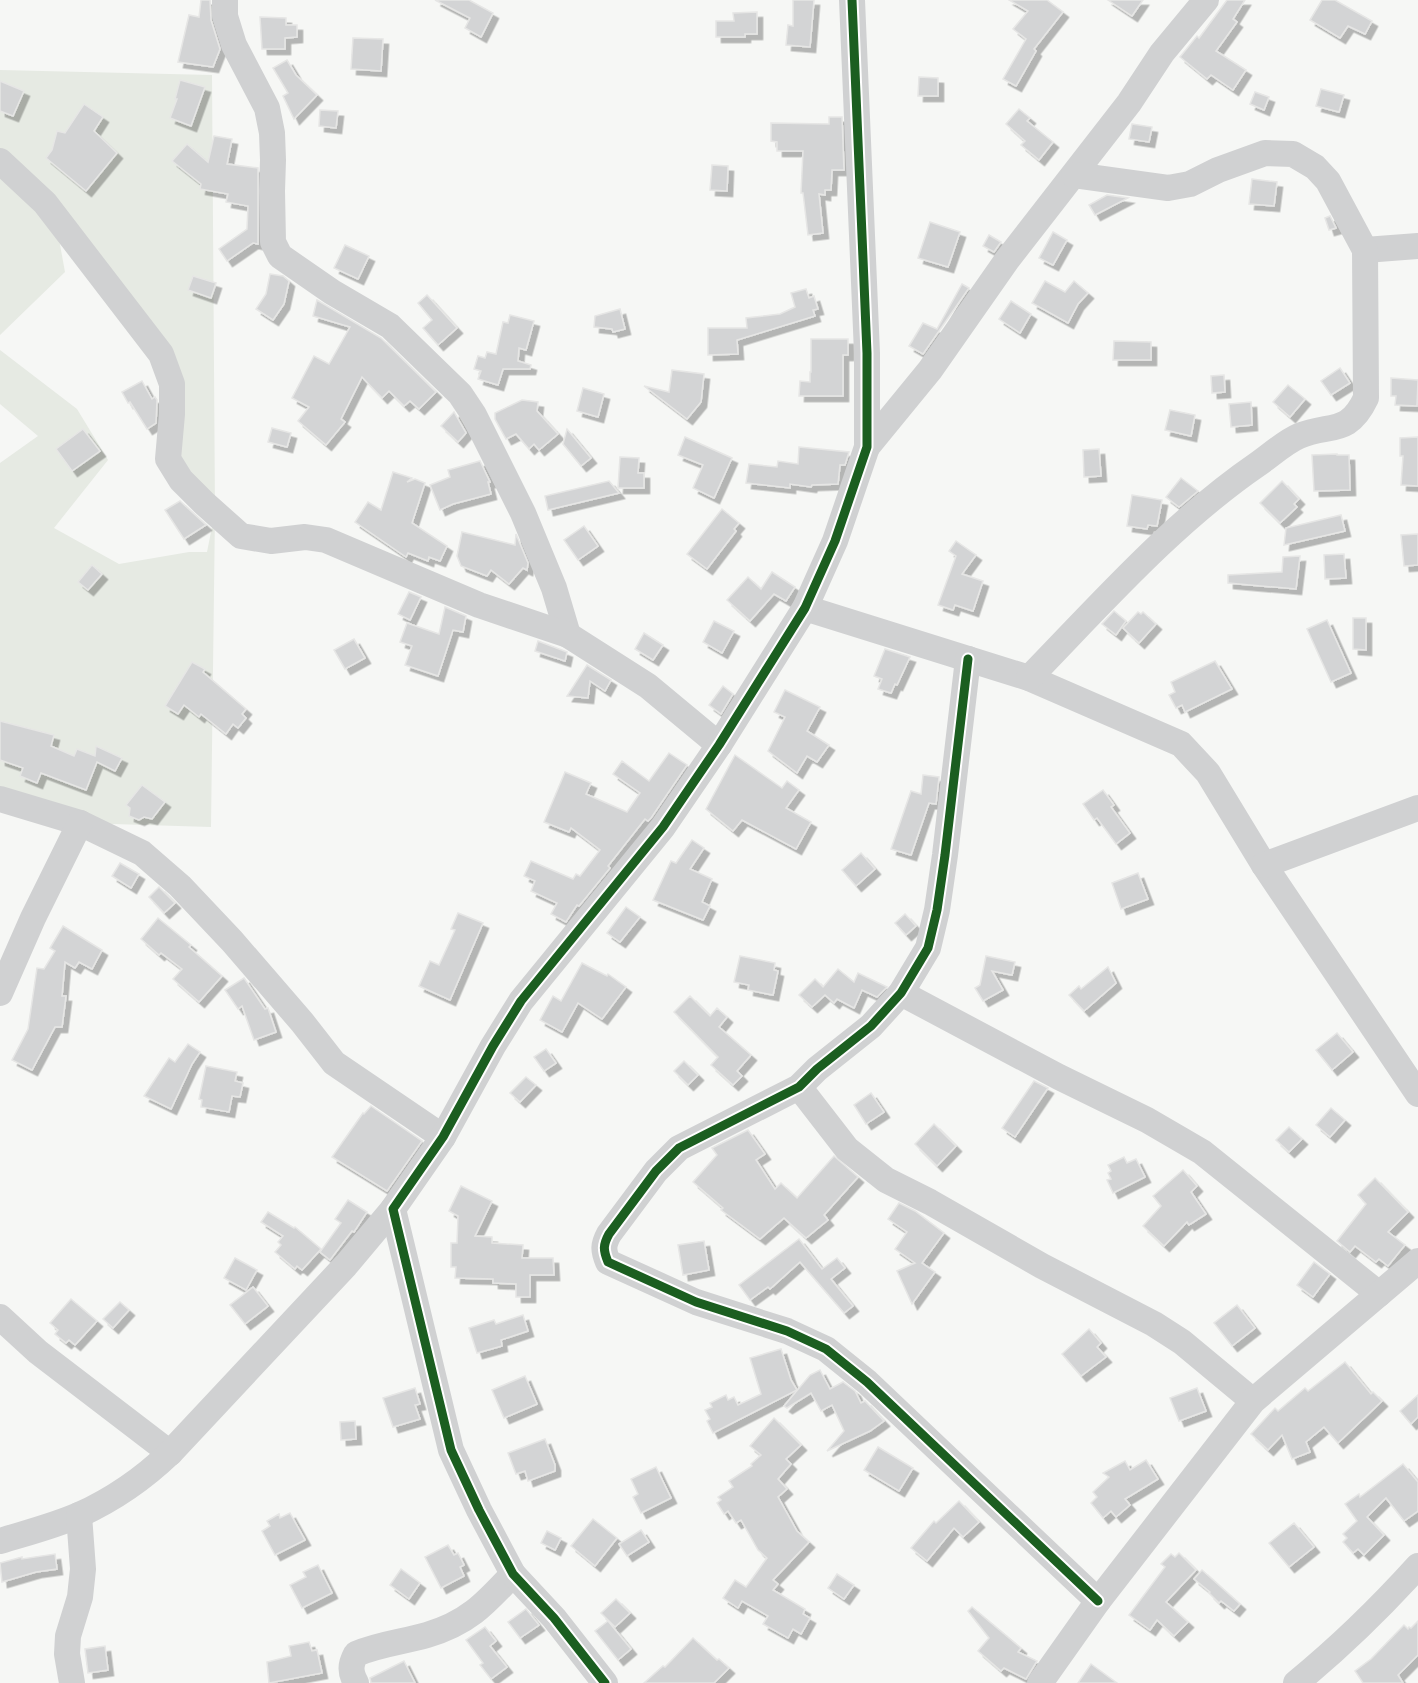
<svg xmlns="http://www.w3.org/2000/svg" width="1418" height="1683" viewBox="0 0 1418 1683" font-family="'Space Grotesk',sans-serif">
<defs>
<filter id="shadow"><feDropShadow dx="5.5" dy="5.5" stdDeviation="0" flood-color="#0004"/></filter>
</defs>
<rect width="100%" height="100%" fill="#f6f7f5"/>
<polygon fill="#e6eae3" points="0,70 212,75 215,512 211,827 80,823 0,799 0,463 38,436 0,404 0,350 77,409 108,460 54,528 119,564 189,552 207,552 215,512 181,480 172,384 55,217 65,272 0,335"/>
<g fill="#d3d4d5" stroke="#e6e6e5" stroke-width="1.5" filter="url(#shadow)">
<polygon points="201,0 210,0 211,20 220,49 213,67 178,62 189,15 199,17"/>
<polygon points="435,0 469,0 493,13 481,37 465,28 470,18"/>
<polygon points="793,0 814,0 810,47 786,45 788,25 793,26"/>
<polygon points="1009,0 1047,0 1063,12 1034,49 1036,51 1016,86 1003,79 1026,39 1013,29 1028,11"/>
<polygon points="1108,0 1143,0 1132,16"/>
<polygon points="1227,0 1245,0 1233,19 1237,22 1216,51 1246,70 1233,90 1211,75 1207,79 1180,57 1197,36 1199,38"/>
<polygon points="1322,0 1335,0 1372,21 1365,34 1348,26 1340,38 1310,20"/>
<polygon points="757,12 757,34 745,34 745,37 716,37 716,21 734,21 733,13"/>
<polygon points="260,17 286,18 286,25 297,25 297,37 285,38 285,49 262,49"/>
<polygon points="353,38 383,39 381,71 351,69"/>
<polygon points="287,60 296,75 317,95 294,119 283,96 288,93 273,68"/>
<polygon points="919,77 938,78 938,96 918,96"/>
<polygon points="180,80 205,87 191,126 170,118 177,99 175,99"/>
<polygon points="0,81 24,91 13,116 0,111"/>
<polygon points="1321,89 1344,95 1339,112 1316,106"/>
<polygon points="1255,92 1269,97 1264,110 1250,104"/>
<polygon points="84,104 103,117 94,131 117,153 86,191 46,158 52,150 57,131 65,133"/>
<polygon points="1019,109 1030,118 1027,121 1053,142 1039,160 1021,145 1025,141 1006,124"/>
<polygon points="320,110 338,111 336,128 319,126"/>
<polygon points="829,117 842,117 844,170 832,170 831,190 825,190 825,195 819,194 823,233 808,235 803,193 801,193 803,151 777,151 777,142 771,141 771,123 829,124"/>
<polygon points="1132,124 1152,127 1149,142 1129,139"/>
<polygon points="214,136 232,139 227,164 258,168 258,244 253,243 227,261 219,249 247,229 248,206 226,202 228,194 200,189 201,184 172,161 187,144 208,162"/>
<polygon points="712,165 728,166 727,191 710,190"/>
<polygon points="1252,179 1277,182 1274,206 1249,204"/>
<polygon points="1107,195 1128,198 1095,215 1089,205"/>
<polygon points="1330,216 1336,228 1329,230 1325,218"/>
<polygon points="930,222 960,232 948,267 918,258"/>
<polygon points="1053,232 1067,240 1053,265 1039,258"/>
<polygon points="989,235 1001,242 994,252 983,246"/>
<polygon points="345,245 369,256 358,279 334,268"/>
<polygon points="270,274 283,276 289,281 284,304 273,320 256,309 266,294"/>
<polygon points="193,276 216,283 211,298 188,290"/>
<polygon points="1045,281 1065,292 1074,281 1088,293 1078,304 1068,323 1032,303"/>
<polygon points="962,284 969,288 923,354 909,346 923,323 937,329"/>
<polygon points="806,289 809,298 814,296 818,309 813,310 815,316 737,340 738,354 708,355 708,328 747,328 746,318 780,314 795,307 791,293"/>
<polygon points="427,295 457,328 438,345 423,328 432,320 418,303"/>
<polygon points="317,300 381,338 436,392 419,409 410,401 404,406 389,391 382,398 362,377 341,419 345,422 326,445 298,421 309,407 292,398 314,356 329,364 350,327 313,316"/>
<polygon points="1011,301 1031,314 1020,333 999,319"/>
<polygon points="620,309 625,329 613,332 612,329 594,327 595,316"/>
<polygon points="510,315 534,321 526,350 519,348 518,361 531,365 530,369 503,369 498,385 478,379 481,371 474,369 478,356 485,358 487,352 496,354 503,322 508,323"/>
<polygon points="811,339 848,339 848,355 843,355 843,396 799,396 800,381 810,382 810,372 811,372"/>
<polygon points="1114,341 1151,342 1151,360 1113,360"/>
<polygon points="1340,368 1350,383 1331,395 1321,381"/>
<polygon points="672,370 704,374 701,402 687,419 644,386 669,392"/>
<polygon points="1224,375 1225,392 1212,393 1211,376"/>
<polygon points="1391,378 1418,380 1417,406 1395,405 1396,396 1391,396"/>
<polygon points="142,381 152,399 155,397 157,400 156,423 147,429 130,402 128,403 122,392"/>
<polygon points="1288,385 1305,399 1290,417 1273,402"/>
<polygon points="583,388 604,394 598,417 577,411"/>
<polygon points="522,400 538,402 537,411 558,434 539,450 534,444 529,449 516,434 506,439 495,419 495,413"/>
<polygon points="1251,402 1252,425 1231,427 1229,404"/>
<polygon points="1170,410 1195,415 1191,436 1165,430"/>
<polygon points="454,412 466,433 458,442 441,426"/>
<polygon points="272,428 291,433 287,447 268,442"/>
<polygon points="83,429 100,451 72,471 56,449"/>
<polygon points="567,429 591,458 581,466 563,444"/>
<polygon points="685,437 732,458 714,498 693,488 703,465 678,455"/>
<polygon points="1418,437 1418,486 1401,485 1403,456 1400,456 1400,438"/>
<polygon points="799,447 849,452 845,465 840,465 838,484 812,485 811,487 790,484 790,488 746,483 749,464 777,467 778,461 798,464"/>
<polygon points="1099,449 1101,476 1084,477 1083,450"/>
<polygon points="1337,454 1337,455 1349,455 1350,490 1314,491 1312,455"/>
<polygon points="620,457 639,458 638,473 644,473 644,488 618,488"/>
<polygon points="480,461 490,482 488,482 491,494 453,504 440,510 430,485 450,477 448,470"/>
<polygon points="393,472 412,478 407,482 415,479 425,483 412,523 447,546 440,561 429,557 428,561 408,553 406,557 355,522 368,502 381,510"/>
<polygon points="1181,478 1198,491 1179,507 1166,497"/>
<polygon points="609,481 619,493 548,510 545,496"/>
<polygon points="1282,481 1299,499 1294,504 1297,507 1280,523 1260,503"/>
<polygon points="1132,495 1162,500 1157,526 1148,525 1147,529 1127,526"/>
<polygon points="180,501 206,525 184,539 165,510"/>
<polygon points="722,509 739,523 734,529 736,531 707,569 687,554"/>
<polygon points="1341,515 1345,531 1284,545 1286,528"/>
<polygon points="584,526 598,546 578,560 564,540"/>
<polygon points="462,532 515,545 516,534 528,563 527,570 523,568 509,584 491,570 487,576 461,566 457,556"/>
<polygon points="1418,534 1418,565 1404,566 1401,535"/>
<polygon points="956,541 976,555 962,574 983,581 973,611 955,605 953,610 938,605 956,556 949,551"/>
<polygon points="1344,554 1346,578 1325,579 1324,555"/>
<polygon points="1300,556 1296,589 1228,583 1228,575 1282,572 1283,557"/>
<polygon points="92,565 102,574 88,590 78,582"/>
<polygon points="772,572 795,587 786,601 774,594 750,621 727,600 748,577 761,589"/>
<polygon points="409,592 421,597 410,620 398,614"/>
<polygon points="445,607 466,616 463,632 453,630 438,676 405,665 412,646 400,642 407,623 439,634"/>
<polygon points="1114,611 1126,621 1116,635 1102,624"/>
<polygon points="1138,612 1141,614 1143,612 1156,624 1139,643 1123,628"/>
<polygon points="1353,618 1366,618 1366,650 1353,649"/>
<polygon points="1327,620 1351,673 1331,682 1307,629"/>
<polygon points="714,621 734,631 722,653 703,642"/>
<polygon points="644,633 663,645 653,660 635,649"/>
<polygon points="354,639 365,658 345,669 334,650"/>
<polygon points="538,641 567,652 565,661 535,651"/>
<polygon points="885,649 910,657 897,685 895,684 891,693 878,689 882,679 874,676"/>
<polygon points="1215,661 1232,689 1185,712 1182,705 1176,708 1169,695 1175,692 1171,682"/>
<polygon points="192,662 205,669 203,672 246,709 242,714 246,718 238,728 233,724 226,734 201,714 199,717 184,705 178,714 165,706"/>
<polygon points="587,665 611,680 605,691 590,681 588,698 567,696"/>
<polygon points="723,686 733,694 721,714 709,705"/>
<polygon points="785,690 820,707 807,731 829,745 817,762 807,756 797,773 768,751 785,717 774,712"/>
<polygon points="0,721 54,735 51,746 74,756 77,749 95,756 96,746 122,758 115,771 97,762 86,790 41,773 37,783 20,776 23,768 0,760"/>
<polygon points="669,753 687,765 651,818 648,821 645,819 608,866 610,868 579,906 577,905 566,922 551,914 557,903 531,891 535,881 524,876 531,861 573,879 576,874 580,876 600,850 571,828 569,832 544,822 565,772 591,783 586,794 627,812 640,793 613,774 622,761 649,781"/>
<polygon points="735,755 782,788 787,781 799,790 786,808 811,822 796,849 742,820 733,831 706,809"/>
<polygon points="923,775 939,777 936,804 929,803 911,855 891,849 911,791 921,794"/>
<polygon points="142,785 165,802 152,819 144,817 139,820 129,816 130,808 126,805"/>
<polygon points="1103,790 1114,805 1111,807 1130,833 1116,844 1097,818 1094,820 1083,804"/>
<polygon points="692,840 704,848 690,869 712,879 702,902 710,906 703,920 653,900 671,861 676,863"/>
<polygon points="861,853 875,869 856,886 842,870"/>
<polygon points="120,863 139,874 131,888 112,876"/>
<polygon points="1138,873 1148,899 1121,909 1112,883"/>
<polygon points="159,887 175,903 164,913 149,897"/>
<polygon points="626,907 640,917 620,942 607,933"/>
<polygon points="458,913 483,923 450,1000 419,986 430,961 439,965 455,930 451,929"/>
<polygon points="905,914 916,926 906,935 895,923"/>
<polygon points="158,918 191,945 189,947 222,976 199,1002 173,979 182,969 161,953 159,955 141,939"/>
<polygon points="63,926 102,950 92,969 79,962 75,968 65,962 62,996 66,996 62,1027 55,1027 32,1070 12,1060 28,1029 37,968 44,969 55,951 50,948"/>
<polygon points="740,956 775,963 774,970 778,971 773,995 748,990 749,985 734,982"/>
<polygon points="986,956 1015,962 1012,975 992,971 1003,990 983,1001 975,988 980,985"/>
<polygon points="582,963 607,976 608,974 626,987 602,1019 578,1003 562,1032 540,1020 553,996 561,1001"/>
<polygon points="1108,967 1116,983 1084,1011 1069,995 1079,986 1081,989"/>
<polygon points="838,969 854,982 858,973 887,987 877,997 862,990 854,1008 837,999 834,1003 825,995 812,1007 799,995 815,979 823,987"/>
<polygon points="244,978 265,1009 268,1008 276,1032 254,1040 242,1006 238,1009 225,990"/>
<polygon points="690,996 710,1016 717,1008 727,1017 719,1027 751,1055 737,1071 742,1076 733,1085 711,1065 718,1057 674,1012"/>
<polygon points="1337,1033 1353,1052 1332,1070 1316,1050"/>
<polygon points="188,1044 200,1052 192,1064 171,1109 144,1096 169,1058 175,1062"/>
<polygon points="546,1049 556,1063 544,1071 534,1057"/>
<polygon points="684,1061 698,1075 688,1085 674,1071"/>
<polygon points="206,1066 237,1072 235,1081 243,1083 240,1097 232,1096 229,1112 201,1107 202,1100 199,1099"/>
<polygon points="526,1077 536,1085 520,1102 510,1093"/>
<polygon points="1034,1081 1048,1088 1015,1137 1002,1128"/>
<polygon points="871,1093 884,1112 866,1124 854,1105"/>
<polygon points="371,1106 422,1141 387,1191 332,1157 363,1113 364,1114"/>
<polygon points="1331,1108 1345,1120 1330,1137 1316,1125"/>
<polygon points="934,1124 956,1146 937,1166 915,1144"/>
<polygon points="1289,1127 1302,1139 1289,1152 1276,1140"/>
<polygon points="748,1130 765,1154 756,1160 775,1189 781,1183 797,1198 834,1156 858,1177 824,1215 828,1220 806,1238 784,1218 760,1239 721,1210 723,1208 693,1182 717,1155 712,1148"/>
<polygon points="1124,1157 1127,1163 1136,1159 1145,1177 1113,1193 1107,1180 1111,1179 1108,1173 1111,1171 1108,1165"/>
<polygon points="1183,1170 1197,1186 1191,1192 1206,1214 1189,1225 1187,1222 1164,1246 1143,1226 1161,1206 1153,1196"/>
<polygon points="1375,1178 1408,1212 1388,1232 1405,1245 1388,1266 1379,1259 1376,1262 1355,1246 1350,1252 1337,1241 1366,1204 1358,1195"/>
<polygon points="461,1186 492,1201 475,1236 492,1237 492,1243 523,1245 522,1258 553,1258 554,1275 530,1275 530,1297 516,1297 516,1284 493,1283 493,1279 455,1278 456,1267 451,1267 451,1243 457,1243 458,1216 449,1211"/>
<polygon points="348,1200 367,1212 354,1232 352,1231 330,1260 320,1252 341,1223 335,1219"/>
<polygon points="899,1203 915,1211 944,1233 922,1263 935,1272 912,1304 897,1271 915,1263 895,1249 907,1232 888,1219"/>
<polygon points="268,1212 294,1228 295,1227 321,1249 302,1270 297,1266 295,1269 275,1252 281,1245 278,1242 283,1236 261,1222"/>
<polygon points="799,1239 822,1269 837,1258 845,1268 831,1279 853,1306 844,1313 800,1262 770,1289 768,1287 750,1300 739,1285"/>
<polygon points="704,1241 709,1270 683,1275 678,1245"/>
<polygon points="235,1258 257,1270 246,1290 224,1278"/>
<polygon points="1314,1262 1330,1274 1313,1297 1297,1285"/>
<polygon points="253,1287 268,1306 245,1324 230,1305"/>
<polygon points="71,1299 97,1321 75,1345 69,1340 66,1343 55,1334 58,1330 50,1323"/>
<polygon points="120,1302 129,1310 113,1328 103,1319"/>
<polygon points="1237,1305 1255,1328 1232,1346 1214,1323"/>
<polygon points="523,1315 528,1331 501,1340 502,1346 477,1353 469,1328 494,1320 496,1324"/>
<polygon points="1089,1329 1101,1343 1097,1347 1106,1357 1081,1376 1062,1354"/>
<polygon points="781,1349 791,1380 797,1390 713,1433 707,1421 710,1419 705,1410 712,1407 710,1403 726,1395 728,1400 734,1397 738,1405 761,1394 750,1358"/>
<polygon points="1345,1362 1371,1394 1373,1392 1382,1401 1338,1443 1324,1427 1306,1442 1310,1452 1292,1459 1282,1435 1268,1450 1251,1434 1275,1408 1278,1411 1305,1388 1308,1391"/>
<polygon points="820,1370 830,1389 843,1382 855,1391 861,1403 865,1401 884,1421 870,1431 827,1451 844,1431 832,1405 821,1411 811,1393 787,1408 784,1406 810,1375"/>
<polygon points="525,1376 537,1404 504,1418 492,1390"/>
<polygon points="415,1388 420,1404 415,1405 420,1419 393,1427 383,1398"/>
<polygon points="1197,1388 1206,1411 1179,1421 1170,1398"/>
<polygon points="1418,1395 1418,1417 1411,1424 1400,1411"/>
<polygon points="774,1418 801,1445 786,1459 791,1464 778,1479 787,1489 778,1497 797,1531 809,1542 773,1580 778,1584 773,1590 805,1609 803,1614 810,1618 801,1634 793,1629 788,1638 763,1624 768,1616 742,1601 738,1608 723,1598 735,1580 746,1587 767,1558 758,1550 741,1520 736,1523 728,1511 724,1514 717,1503 721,1500 718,1497 733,1487 729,1481 752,1466 751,1464 761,1455 750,1446"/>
<polygon points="355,1421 356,1439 341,1440 340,1422"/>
<polygon points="545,1439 555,1465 555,1471 528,1481 525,1471 516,1474 508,1453"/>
<polygon points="878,1447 913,1468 899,1491 864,1470"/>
<polygon points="1146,1460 1158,1479 1125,1499 1130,1505 1116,1517 1111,1511 1103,1518 1091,1503 1097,1497 1093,1492 1109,1477 1103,1473 1125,1461 1130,1470"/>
<polygon points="1403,1464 1418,1482 1418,1511 1404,1521 1386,1498 1367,1517 1384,1535 1364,1555 1358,1549 1353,1553 1343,1542 1347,1538 1343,1534 1357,1521 1345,1504 1359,1494 1360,1497"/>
<polygon points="656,1467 671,1498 641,1513 633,1497 638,1494 631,1479"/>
<polygon points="959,1501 979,1522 963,1537 954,1528 927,1561 911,1548 934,1521 936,1523"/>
<polygon points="290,1513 305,1540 275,1555 262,1531 270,1526 267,1521 279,1514 280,1518"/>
<polygon points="593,1519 617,1538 595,1566 571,1546"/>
<polygon points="1294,1523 1314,1547 1289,1567 1269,1543"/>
<polygon points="641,1530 649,1542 627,1556 619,1544"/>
<polygon points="547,1531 561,1538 555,1550 541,1543"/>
<polygon points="448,1545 454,1555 458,1553 464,1565 460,1567 464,1576 441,1588 425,1557"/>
<polygon points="1179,1553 1196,1570 1166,1602 1188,1622 1174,1636 1157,1620 1150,1630 1129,1615 1165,1567 1161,1564 1171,1554 1175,1557"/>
<polygon points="55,1554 57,1569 36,1572 2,1582 0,1563 22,1557 22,1559"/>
<polygon points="318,1565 332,1593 302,1608 290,1585 306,1577 303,1572"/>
<polygon points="401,1569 420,1583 409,1599 390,1585"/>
<polygon points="1202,1570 1240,1604 1234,1611 1221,1601 1219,1603 1209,1593 1210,1592 1194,1579"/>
<polygon points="837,1574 854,1585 844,1599 828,1588"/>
<polygon points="616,1599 630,1613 615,1627 601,1613"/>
<polygon points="972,1607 1021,1648 1018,1652 1037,1661 1026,1679 1004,1668 1001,1671 978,1651 989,1638 968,1611"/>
<polygon points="526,1609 539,1625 520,1638 508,1622"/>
<polygon points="608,1621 631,1649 618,1660 595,1631"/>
<polygon points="1418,1621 1418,1655 1398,1675 1403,1683 1363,1683 1355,1671 1371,1659 1404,1625 1408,1629 1409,1627 1411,1628"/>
<polygon points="485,1627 496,1641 490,1646 507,1667 491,1679 480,1665 483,1663 466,1640"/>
<polygon points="693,1638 717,1660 719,1659 729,1668 714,1683 644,1683 663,1666 665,1667"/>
<polygon points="309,1642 312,1651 317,1650 322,1673 269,1683 267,1662 291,1656 289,1646"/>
<polygon points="105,1646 108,1670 88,1673 85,1649"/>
<polygon points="404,1661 415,1683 371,1683 370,1678"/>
<polygon points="1091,1664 1117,1683 1078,1683"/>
</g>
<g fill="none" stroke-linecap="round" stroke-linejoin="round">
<g stroke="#d0d1d2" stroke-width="26">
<polyline points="225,0 225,16 234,45 267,108 272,133 273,160 272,191 273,242 280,256 332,292 390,326 460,394 474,415 523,513 554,588 568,635"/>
<polyline points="0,161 45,203 161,354 172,384 172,414 168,459 181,480 204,503 241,536 271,541 305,537 326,540 479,605 568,635 648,686 719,745"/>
<polyline points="1365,250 1418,246"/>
<polyline points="867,447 930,370 1007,260 1129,103 1162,53 1206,0"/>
<polyline points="805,608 1029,678 1181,744 1208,773 1264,865 1418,1094"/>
<path d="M968,659l-23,196 -8,55 -9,38 -27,45 -30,33 -54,43 -18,18 -120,61 -23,23 -47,63c-6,11 -6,16 -1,28l88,40 91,29 39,18 41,33 231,219"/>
<path d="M1029,678c72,-74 143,-155 229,-214 13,-9 27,-22 41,-28 32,-13 49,0 67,-38l-1,-148 -37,-69 -13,-14 -22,-13 -28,-1 -47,17 -28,14 -22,4 -94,-13"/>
<polyline points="0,799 80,823 142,853 180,886 232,941 302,1022 334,1063 443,1137"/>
<polyline points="1264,865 1418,808"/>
<polyline points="0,993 33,918 80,823"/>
<polyline points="901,993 1059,1077 1147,1120 1202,1152 1379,1294"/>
<polyline points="799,1087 847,1149 886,1180 930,1202 1042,1266 1154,1324 1182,1342 1253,1401"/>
<polyline points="0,1317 38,1352 170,1453"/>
<path d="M0,1541c26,-8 54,-15 79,-26 33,-15 65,-37 91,-62l176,-188 47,-56"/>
<polyline points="72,1683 67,1654 68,1636 80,1597 83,1569 79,1515"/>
<path d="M356,1683c-6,-11 -6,-18 0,-29 23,-10 47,-12 71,-19 41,-12 58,-31 86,-61"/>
<polyline points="605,1683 554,1618 513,1574 479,1510 451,1450 393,1209 443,1137 493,1046 521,1001 663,827 719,745 805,608 835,541 867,447 867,353 852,0"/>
<polyline points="1040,1683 1098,1601 1253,1401 1418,1261"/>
<path d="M1296,1683c44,-36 84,-75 122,-117"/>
</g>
<defs>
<g id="cycleway">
<path d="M968,659l-23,196 -8,55 -9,38 -27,45 -30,33 -54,43 -18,18 -120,61 -23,23 -47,63c-6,11 -6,16 -1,28l88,40 91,29 39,18 41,33 231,219"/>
<polyline points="605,1683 554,1618 513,1574 479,1510 451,1450 393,1209 443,1137 493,1046 521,1001 663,827 719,745 805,608 835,541 867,447 867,353 852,0"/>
</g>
</defs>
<use href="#cycleway" stroke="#fff" stroke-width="13"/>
<use href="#cycleway" stroke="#1b5e20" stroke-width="9"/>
</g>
</svg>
